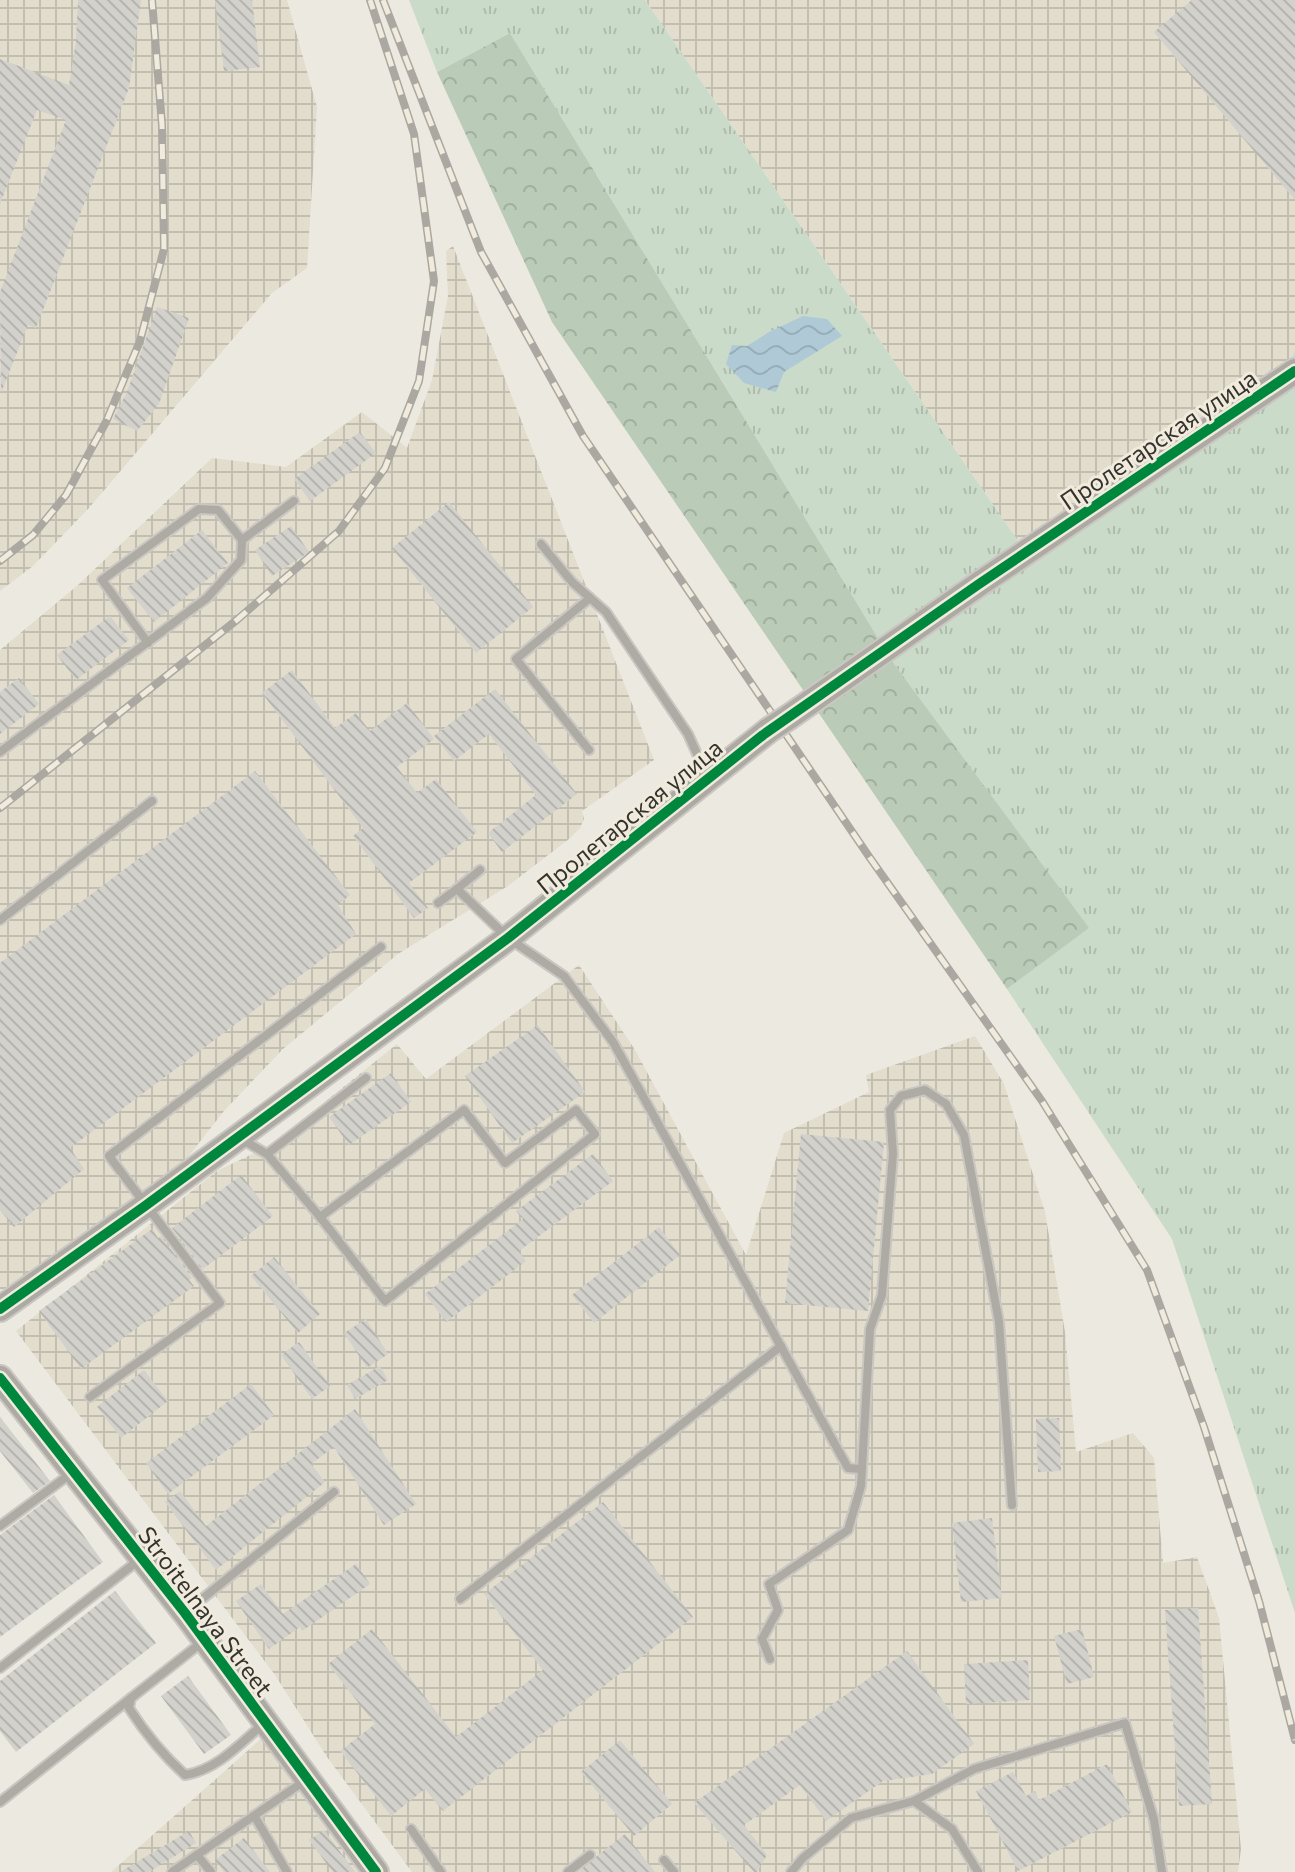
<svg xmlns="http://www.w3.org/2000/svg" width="1295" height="1872" viewBox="0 0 1295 1872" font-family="Commissioner,sans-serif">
<defs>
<pattern id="industrial-grid" width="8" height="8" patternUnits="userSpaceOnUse" patternTransform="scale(2)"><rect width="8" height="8" fill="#e2ddcd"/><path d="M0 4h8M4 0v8" fill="none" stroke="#c2beb0"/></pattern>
<pattern id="grass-tufts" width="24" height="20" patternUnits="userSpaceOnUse" patternTransform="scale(2)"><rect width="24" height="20" fill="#cbdbc9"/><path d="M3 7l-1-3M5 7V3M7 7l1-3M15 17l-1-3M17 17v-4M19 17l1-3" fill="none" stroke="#afbcad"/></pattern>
<pattern id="forest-crowns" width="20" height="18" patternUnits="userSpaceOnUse" patternTransform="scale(2)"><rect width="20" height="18" fill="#bacbb8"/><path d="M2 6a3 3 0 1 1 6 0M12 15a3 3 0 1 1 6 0" fill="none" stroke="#a0af9e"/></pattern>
<pattern id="water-waves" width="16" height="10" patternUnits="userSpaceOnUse" patternTransform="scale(2)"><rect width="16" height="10" fill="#afcad6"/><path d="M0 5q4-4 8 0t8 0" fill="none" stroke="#97aeb8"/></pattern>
<pattern id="building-back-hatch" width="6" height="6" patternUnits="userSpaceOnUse" patternTransform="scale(2)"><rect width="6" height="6" fill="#d3d1cb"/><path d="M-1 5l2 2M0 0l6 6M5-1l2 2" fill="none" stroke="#b6b4af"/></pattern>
</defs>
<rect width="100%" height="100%" fill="#ece9e1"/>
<g fill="url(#industrial-grid)">
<polygon points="0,0 287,0 317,107 307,268 272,293 89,508 33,566 0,591"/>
<polygon points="645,0 1295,0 1295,349 1285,379 1029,557"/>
<polygon points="453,246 654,760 582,811 584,819 580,828 569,839 508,886 398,954 283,1049 224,1111 184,1162 24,1283 0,1290 0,650 78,585 212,458 286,467 362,412 407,448 432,380 448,296 446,251"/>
<polygon points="579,965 635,1050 746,1255 784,1133 869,1092 866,1075 975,1036 1004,1084 1045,1212 1065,1332 1076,1452 1133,1433 1154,1458 1163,1563 1197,1557 1219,1618 1241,1849 1238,1872 412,1872 327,1757 275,1675 16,1331 217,1171 271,1145 397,1044 426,1079"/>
<polygon points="262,1738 361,1872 111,1872"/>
</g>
<polygon fill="url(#grass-tufts)" points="409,0 645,0 1029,557 1285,379 1295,349 1295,1613 1172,1239 1007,989 1088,928 892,661 510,33 437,72"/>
<polygon fill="url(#forest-crowns)" points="510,33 892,661 1089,928 1007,989 552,322 437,72"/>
<polygon fill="url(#water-waves)" points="803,316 827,319 842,336 784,372 776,392 744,383 726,364 732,345 747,346 769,332"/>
<g fill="url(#building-back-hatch)">
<polygon points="78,0 141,0 129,88 36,328 28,325 1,393 0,292 66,120 37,110 0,204 0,59 69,85 76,41"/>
<polygon points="215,0 252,0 260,67 224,71"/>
<polygon points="1192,0 1295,0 1295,200 1154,32"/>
<polygon points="157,307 189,318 159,404 137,431 113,419 127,392"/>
<polygon points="360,432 376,453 310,501 294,479"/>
<polygon points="449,502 533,607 476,653 392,548"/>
<polygon points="291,526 309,552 272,576 255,550"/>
<polygon points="202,530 228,563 154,622 127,588"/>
<polygon points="110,616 129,640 76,680 57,655"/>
<polygon points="292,670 335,728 356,713 370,731 407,703 434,739 397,767 417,793 436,779 477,832 409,883 428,908 414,918 353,836 363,828 262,693"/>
<polygon points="19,678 39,704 0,734 0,692"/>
<polygon points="495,689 577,794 502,852 488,833 536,795 489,734 454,761 434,736"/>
<polygon points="255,771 350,895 338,905 356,934 70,1148 84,1169 14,1227 0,1210 0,963"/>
<polygon points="538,1025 585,1092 512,1143 465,1076"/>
<polygon points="391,1073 411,1102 349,1145 329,1117"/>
<polygon points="801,1134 884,1142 868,1311 785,1303"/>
<polygon points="593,1154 613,1181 519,1251 526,1261 446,1322 425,1294 523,1219 516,1211"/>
<polygon points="241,1175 273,1216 203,1269 172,1228"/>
<polygon points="659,1227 680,1255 594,1323 572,1295"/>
<polygon points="152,1229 158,1238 161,1236 192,1278 189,1280 194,1286 81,1369 39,1311"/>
<polygon points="274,1257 320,1314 298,1333 251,1276"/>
<polygon points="366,1319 388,1354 367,1368 344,1333"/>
<polygon points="299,1342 330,1386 312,1399 281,1355"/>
<polygon points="380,1366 388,1380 355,1399 347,1385"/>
<polygon points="144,1370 168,1401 121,1438 97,1407"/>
<polygon points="251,1384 274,1415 168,1494 146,1463"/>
<polygon points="355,1409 416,1504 384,1525 334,1447 311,1464 325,1482 216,1570 165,1502 180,1491 206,1526"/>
<polygon points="0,1417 50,1481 33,1493 0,1451"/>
<polygon points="1059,1418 1061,1471 1038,1472 1036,1419"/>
<polygon points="54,1495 103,1562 0,1637 0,1535"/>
<polygon points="603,1502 693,1617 443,1811 425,1789 391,1816 340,1751 375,1724 328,1664 372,1629 456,1737 543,1670 484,1594"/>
<polygon points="992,1518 1002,1598 961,1602 952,1523"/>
<polygon points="356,1564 370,1584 302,1631 300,1627 269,1649 236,1601 261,1584 283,1614"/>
<polygon points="115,1591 156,1643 16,1752 0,1731 0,1681"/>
<polygon points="1198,1608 1212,1804 1179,1806 1165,1610"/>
<polygon points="1082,1629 1094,1677 1067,1684 1054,1636"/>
<polygon points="907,1651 974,1744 932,1774 883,1781 826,1821 800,1785 744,1825 767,1855 757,1872 754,1872 694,1803"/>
<polygon points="1028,1660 1030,1700 966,1704 964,1664"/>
<polygon points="188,1676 231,1735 204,1754 161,1696"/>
<polygon points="620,1740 672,1804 634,1836 581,1772"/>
<polygon points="1107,1764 1132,1812 1018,1871 976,1791 1013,1772 1026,1796 1035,1791 1039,1800"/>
<polygon points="324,1830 355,1872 333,1872 309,1840"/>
<polygon points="189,1831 196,1843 149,1872 120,1872"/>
<polygon points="625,1834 655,1872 579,1872 597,1856"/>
<polygon points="244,1838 270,1872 224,1872 215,1860"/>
</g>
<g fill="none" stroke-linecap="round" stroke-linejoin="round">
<defs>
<g id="lane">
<polyline points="242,540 294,501"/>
<polyline points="541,544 572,582 606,612 688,734 706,774"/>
<polyline points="589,750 516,659 590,598"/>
<polyline points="0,752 207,598 241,560 242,540 218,510 199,509 102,580 148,643"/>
<polyline points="480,870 457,889 508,938 564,976 613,1042 848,1468 860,1469"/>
<polyline points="438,903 457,889"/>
<polyline points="0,920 152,801"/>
<polyline points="241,1139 267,1154 366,1078"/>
<polyline points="267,1154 320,1217 464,1110 505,1163 576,1110 595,1134 385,1301 320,1217"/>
<polyline points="90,1397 220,1303 109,1156 381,947"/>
<polyline points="0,1526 73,1472"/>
<polyline points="460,1599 781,1346"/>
<polyline points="186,1612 334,1492"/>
<path d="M201,1643l-70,55 -2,10c16,25 34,47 56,67 31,-5 54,-30 77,-50"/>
<polyline points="770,1659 762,1639 778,1610 769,1584 848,1530 861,1486 870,1329 882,1295 893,1154 890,1110 901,1096 925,1090 946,1104 964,1135 999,1322 1012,1505"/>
<polyline points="0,1668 139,1560"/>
<polyline points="914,1801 952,1829 978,1872"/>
<polyline points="0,1802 131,1698"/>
<polyline points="255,1817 287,1872"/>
<polyline points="411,1829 441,1872"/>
<polyline points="197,1855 211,1872"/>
<polyline points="664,1860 674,1872"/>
<polyline points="172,1872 303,1782"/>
<polyline points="568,1872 590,1855"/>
<polyline points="791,1872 803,1858 851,1818 914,1801 974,1769 1125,1723 1154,1820 1162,1872"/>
</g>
<g id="secondary">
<polyline points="789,717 979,584 1295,371"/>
<polyline points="0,1309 145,1206 508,938 769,730"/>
<polyline points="0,1378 185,1613 376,1872"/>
</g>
</defs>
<use href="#lane" stroke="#cac7c2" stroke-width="12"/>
<use href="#secondary" stroke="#cac7c2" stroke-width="28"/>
<use href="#lane" stroke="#aeaba5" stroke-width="8"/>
<use href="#secondary" stroke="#ada9a3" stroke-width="24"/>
<defs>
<g id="rail">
<polyline points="383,0 481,252 583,436 870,858 1042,1101 1147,1270 1204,1427 1259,1601 1295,1740"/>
<polyline points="0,561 33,535 66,495 106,422 140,341 164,249 162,125 152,0"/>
<polyline points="0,808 238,619 339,531 385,468 419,381 434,281 414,134 370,0"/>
</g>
</defs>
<use href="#rail" stroke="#aaa8a1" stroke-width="8"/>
<use href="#rail" stroke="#f0ebdd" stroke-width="5" stroke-dasharray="15" stroke-linecap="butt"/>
<defs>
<polyline id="secondary-bridge" points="769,730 789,717"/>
</defs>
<use href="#secondary-bridge" stroke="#cac7c2" stroke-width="28" stroke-linecap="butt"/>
<use href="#secondary-bridge" stroke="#ada9a3" stroke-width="24"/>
<defs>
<g id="cycleway">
<polyline points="0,1309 145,1206 508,938 763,735 979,584 1295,371"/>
<polyline points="0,1378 185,1613 376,1872"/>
</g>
</defs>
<use href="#cycleway" stroke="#f0ebdd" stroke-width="15"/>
<use href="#cycleway" stroke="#00873e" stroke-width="10"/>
</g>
<g text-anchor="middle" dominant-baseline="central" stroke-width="6" stroke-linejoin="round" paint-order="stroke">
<g font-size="24" fill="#35332e" stroke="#f0ebdd">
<text transform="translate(1158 439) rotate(-34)">Пролетарская улица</text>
<text transform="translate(629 816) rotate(-39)">Пролетарская улица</text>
<text transform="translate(206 1611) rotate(53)">Stroitelnaya Street</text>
</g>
</g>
</svg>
